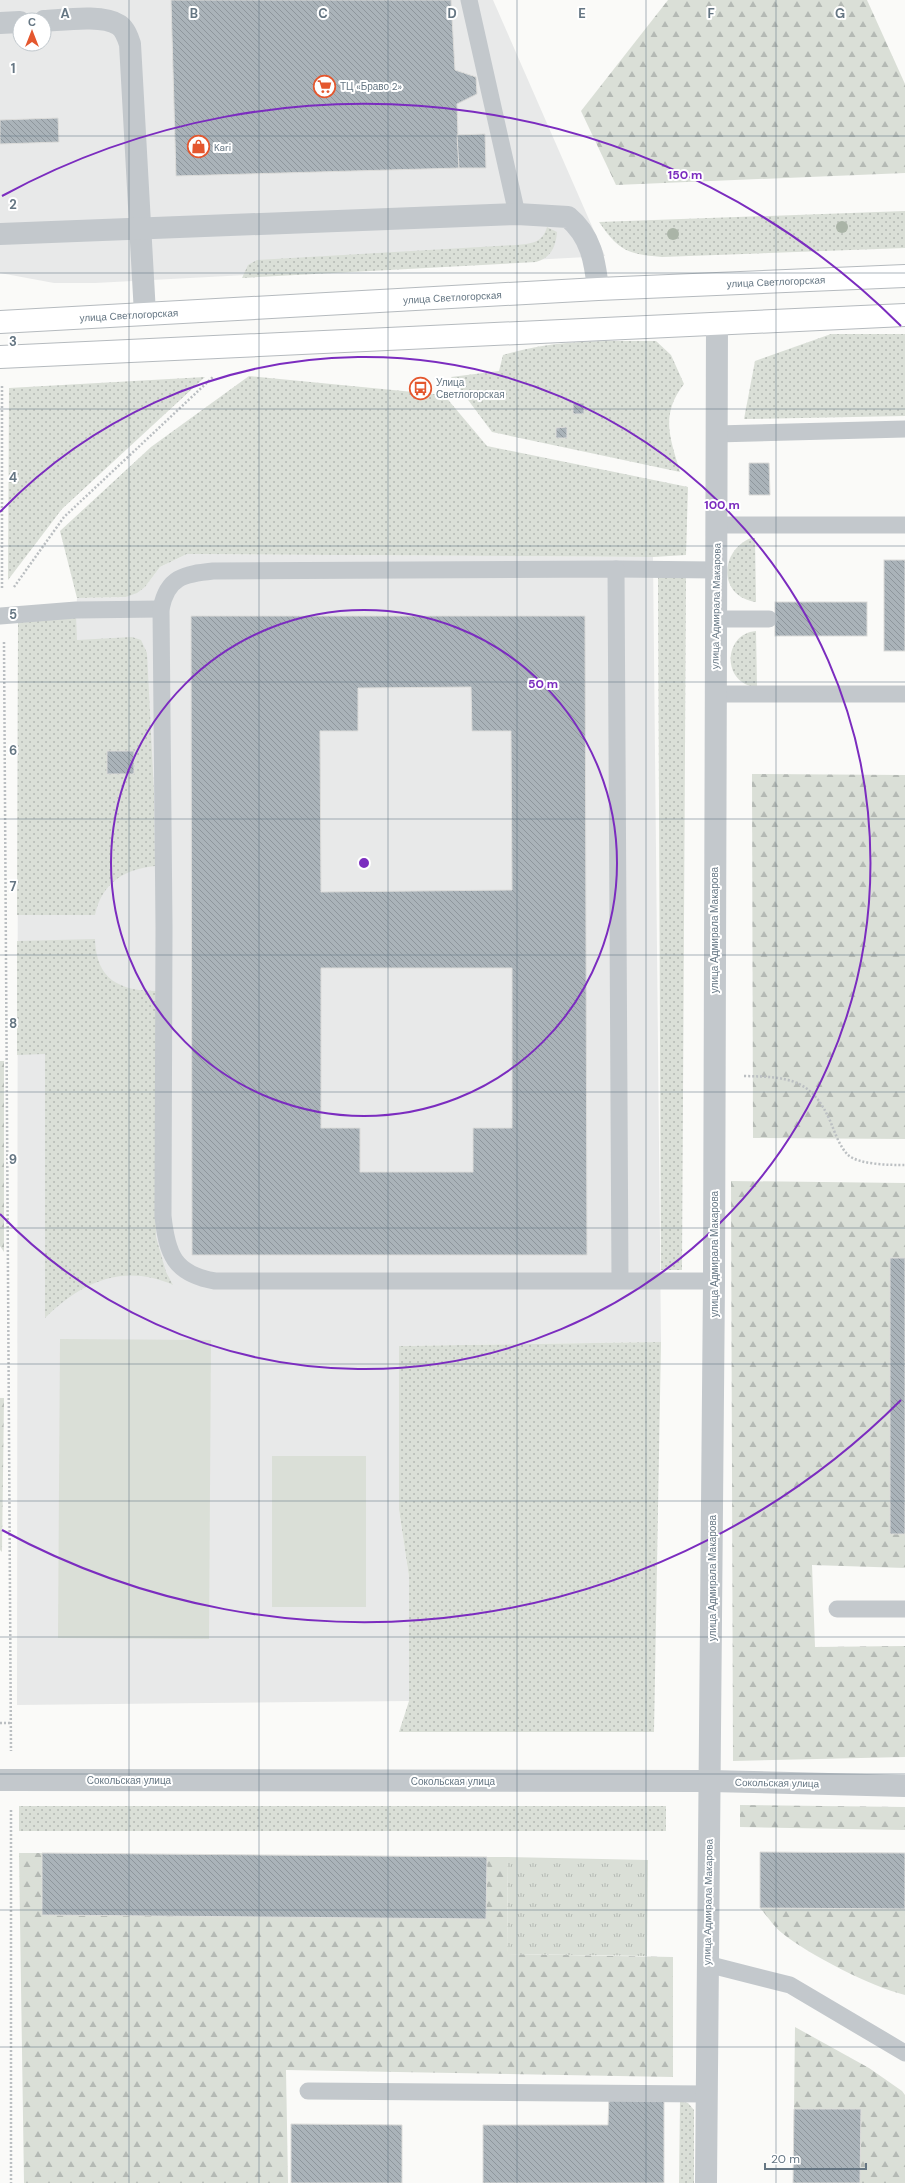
<svg xmlns="http://www.w3.org/2000/svg" width="905" height="2183" viewBox="0 0 905 2183" font-family="'DM Sans',sans-serif">
<defs>
<pattern id="grass-dots" width="8" height="8" patternUnits="userSpaceOnUse"><rect width="8" height="8" fill="#dadfd7"/><path d="M2 2h.1M6 6h.1" fill="none" stroke="#b4b9b4" stroke-width="1.8" stroke-linecap="round"/></pattern>
<pattern id="forest-firs" width="22" height="20" patternUnits="userSpaceOnUse"><rect width="22" height="20" fill="#dadfd7"/><path d="M5 1l3.5 6h-7zM16 11l3.5 6h-7z" fill="#b4b9b4"/></pattern>
<pattern id="park-tufts" width="24" height="20" patternUnits="userSpaceOnUse"><rect width="24" height="20" fill="#dadfd7"/><path d="M3 7l-1-3M5 7V3M7 7l1-3M15 17l-1-3M17 17v-4M19 17l1-3" fill="none" stroke="#b4b9b4"/></pattern>
<pattern id="building-back-hatch" width="6" height="6" patternUnits="userSpaceOnUse"><rect width="6" height="6" fill="#aab3b9"/><path d="M-1 5l2 2M0 0l6 6M5-1l2 2" fill="none" stroke="#8e969c"/></pattern>
</defs>
<rect width="100%" height="100%" fill="#fafaf8"/>
<g fill="#e8e9e9" fill-rule="evenodd">
<path d="M0,0h493l112,256 -510,27h-41l-54,-10zM20,20h24v24h-24z"/>
<polygon points="187,554 653,557 661,1342 399,1346 399,1510 409,1577 409,1701 17,1705 18,619 76,610 77,598 126,597 145,587 160,567"/>
</g>
<g fill="url(#grass-dots)">
<path d="M905,211v37l-243,9c-35,-3 -43,-6 -63,-35z"/>
<path d="M547,227l10,5c-1,14 -6,26 -21,30l-294,16 6,-13 9,-5 259,-15c14,-1 27,-2 31,-18z"/>
<polygon points="831,334 905,334 905,416 744,419 755,361"/>
<path d="M656,341l15,14 13,29c-24,31 -14,54 -4,88l-188,-40 -41,-55 48,-6 4,-16c54,-16 97,-14 153,-14z"/>
<polygon points="249,376 444,395 487,446 688,487 686,555 653,557 187,554 160,567 145,587 137,593 126,597 77,598 60,531 151,447"/>
<polygon points="205,377 62,509 8,580 9,388"/>
<path d="M751,538h4l1,64c-38,-5 -37,-51 -5,-64z"/>
<polygon points="658,574 686,574 682,1270 661,1270"/>
<path d="M76,616l1,24 55,-3 9,3 6,13 7,140 1,73c-31,3 -53,17 -60,49h-78l1,-296z"/>
<path d="M756,631l1,56c-35,-2 -35,-53 -1,-56z"/>
<path d="M95,939c1,41 25,52 62,52l-1,246 10,35 7,13c-50,-22 -91,-3 -128,33v-264l-28,1v-114z"/>
<polygon points="661,1342 654,1732 399,1732 409,1701 409,1577 399,1510 399,1346"/>
<rect x="19" y="1806" width="647" height="25"/>
<polygon points="680,2101 688,2103 694,2110 694,2183 679,2183"/>
</g>
<g fill="url(#forest-firs)">
<polygon points="668,0 867,0 905,84 905,173 616,185 581,111"/>
<polygon points="752,774 905,775 905,1139 753,1138"/>
<polygon points="0,1061 4,1061 4,1252 0,1246"/>
<polygon points="731,1181 905,1183 905,1258 890,1258 890,1534 905,1534 905,1568 812,1565 815,1647 905,1646 905,1757 733,1761"/>
<polygon points="0,1398 4,1398 2,1552 0,1550"/>
<polygon points="740,1805 905,1807 905,1830 740,1827"/>
<polygon points="19,1853 42,1853 42,1915 486,1919 487,1857 508,1857 507,1954 673,1957 673,2077 286,2070 288,2183 24,2183"/>
<path d="M760,1908l145,1v86c-35,-9 -94,-39 -123,-62 -8,-6 -15,-17 -22,-25z"/>
<polygon points="795,2027 869,2068 902,2091 905,2095 905,2183 860,2183 861,2109 794,2109"/>
</g>
<polygon fill="url(#park-tufts)" points="508,1857 648,1860 647,1956 507,1954"/>
<g fill="#dadfd7">
<polygon points="60,1339 211,1340 209,1639 58,1638"/>
<rect x="272" y="1456" width="94" height="151"/>
</g>
<g fill="url(#building-back-hatch)" stroke="#dcdcda" fill-rule="evenodd">
<polygon points="171,0 451,0 455,70 476,77 477,94 457,104 459,168 176,176"/>
<polygon points="58,118 59,142 0,144 0,120"/>
<polygon points="485,134 486,168 459,168 457,135"/>
<rect x="573" y="403" width="11" height="11"/>
<polygon points="567,427 567,438 556,438 556,428"/>
<polygon points="749,463 769,463 770,495 749,495"/>
<rect x="884" y="560" width="21" height="91"/>
<rect x="775" y="602" width="92" height="34"/>
<path d="M191,616h394l2,639h-395zM471,687l1,44h39l1,159 -191,2 -1,-161h38v-43zM321,968h191v160h-39v44h-113v-44h-39z"/>
<rect x="107" y="751" width="27" height="23"/>
<rect x="890" y="1258" width="15" height="276"/>
<polygon points="760,1852 905,1853 905,1909 760,1908"/>
<polygon points="42,1853 487,1857 486,1919 42,1915"/>
<polygon points="609,2096 664,2096 664,2183 483,2183 483,2125 608,2125"/>
<polygon points="794,2109 861,2109 860,2183 793,2183"/>
<polygon points="291,2124 402,2125 402,2183 291,2183"/>
</g>
<g fill="none" stroke-linecap="round" stroke-linejoin="round">
<defs>
<g id="primary">
<path id="s1" d="M0,322l598,-33 307,-13"/>
<polyline points="0,357 905,315"/>
</g>
</defs>
<use href="#primary" stroke="#b5babe" stroke-width="24"/>
<g stroke="#bbbfc2" stroke-width="2.5" stroke-dasharray="2 2" stroke-linecap="butt">
<polyline points="2,386 2,589"/>
<polyline points="14,587 64,517 213,377"/>
<polyline points="4,642 11,1751"/>
<path d="M744,1076c44,1 68,2 87,47 4,10 9,24 17,32 12,10 42,10 57,10"/>
<polyline points="0,1723 10,1723"/>
<polyline points="11,1810 11,2183"/>
</g>
<g stroke="#c3c8cc" stroke-width="17">
<polyline points="469,0 517,214"/>
<polyline points="716,434 905,429"/>
<polyline points="716,525 905,525"/>
<polyline points="616,569 716,570"/>
<polyline points="0,616 76,610 161,609"/>
<polyline points="716,619 769,619"/>
<polyline points="715,694 905,694"/>
<path d="M620,1281l-4,-712 -403,2c-29,3 -46,6 -52,38l3,318 -1,289c4,38 11,58 52,65h499"/>
<polyline points="837,1609 905,1609"/>
<polyline points="707,1964 790,1985 905,2053"/>
<polyline points="308,2091 707,2094"/>
</g>
<g stroke="#c3c8cc" stroke-width="22">
<path d="M44,21c19,-1 59,-7 75,4 6,4 9,13 11,19l15,270"/>
<polyline points="0,23 20,22"/>
<path d="M0,234l517,-20 51,3c23,19 27,44 30,72"/>
<polyline points="0,1780 711,1781 905,1786"/>
<polyline points="706,2183 714,1281 717,324"/>
</g>
<use href="#primary" stroke="#fff" stroke-width="22"/>
</g>
<g fill="#aab4a7">
<circle cx="842" cy="227" r="6"/>
<circle cx="673" cy="234" r="6"/>
</g>
<path fill="none" stroke="#657683" stroke-width="1" stroke-opacity="0.55" d="M129,0v2183M259,0v2183M388,0v2183M517,0v2183M646,0v2183M776,0v2183M0,136h905M0,273h905M0,409h905M0,546h905M0,682h905M0,819h905M0,955h905M0,1092h905M0,1228h905M0,1364h905M0,1501h905M0,1637h905M0,1774h905M0,1910h905M0,2047h905"/>
<g fill="none" stroke="#7b2cbf" stroke-width="2">
<circle cx="364" cy="863" r="253"/>
<path d="M0 512A506 506 0 1 1 0 1214"/>
<path d="M901 1400A759 759 0 0 1 2 1530M2 196A759 759 0 0 1 901 326"/>
</g>
<defs>
<symbol id="supermarket-ring" viewBox="-11 -11 22 22"><circle r="9.5" fill="#fff" stroke="#e4572e" stroke-width="1.5"/><path d="M-6-5.5h2.5l.6 2H6L4.5 2H-2.5L-4.4-4H-6ZM-1.5 3.2a1.3 1.3 0 1 0 .1 0ZM3 3.2a1.3 1.3 0 1 0 .1 0Z" fill="#e4572e"/></symbol>
<symbol id="shop-ring" viewBox="-11 -11 22 22"><circle r="9.5" fill="#fff" stroke="#e4572e" stroke-width="1.5"/><path d="M-5-2.5h2.3a2.7 3.5 0 0 1 5.4 0H5L5.5 6h-11ZM-1.5-2.5h3a1.5 2.3 0 0 0-3 0Z" fill="#e4572e"/></symbol>
<symbol id="bus-ring" viewBox="-11 -11 22 22"><circle r="9.5" fill="#fff" stroke="#e4572e" stroke-width="1.5"/><path d="M-5-6H5V4H4V6H2V4H-2V6H-4V4H-5ZM-3.5-4V0h7V-4ZM-3.5 1.2v1.5H-2V1.2ZM2 1.2v1.5H3.5V1.2Z" fill="#e4572e"/></symbol>
</defs>
<g fill-rule="evenodd">
<use href="#supermarket-ring" x="312" y="74" width="25" height="25"/>
<use href="#shop-ring" x="186" y="134" width="25" height="25"/>
<use href="#bus-ring" x="408" y="376" width="25" height="25"/>
</g>
<g text-anchor="middle" dominant-baseline="central" stroke-width="4" stroke-linejoin="round" paint-order="stroke">
<g font-size="10" fill="#657683" stroke="#fff" text-anchor="start">
<text x="340" y="86">ТЦ «Браво 2»</text>
<text x="214" y="147">Kari</text>
<text x="436" y="382">Улица<tspan x="436" dy="12">Светлогорская</tspan></text>
</g>
<g font-size="10" fill="#657683" stroke="#fff">
<text stroke="none"><textPath href="#s1" startOffset="777">улица Светлогорская</textPath></text>
<text stroke="none"><textPath href="#s1" startOffset="453">улица Светлогорская</textPath></text>
<text stroke="none"><textPath href="#s1" startOffset="129">улица Светлогорская</textPath></text>
<text transform="translate(716 606) rotate(-89)">улица Адмирала Макарова</text>
<text transform="translate(714 930) rotate(-90)">улица Адмирала Макарова</text>
<text transform="translate(714 1254) rotate(-90)">улица Адмирала Макарова</text>
<text transform="translate(712 1578) rotate(-90)">улица Адмирала Макарова</text>
<text x="129" y="1780">Сокольская улица</text>
<text x="453" y="1781">Сокольская улица</text>
<text transform="translate(777 1783) rotate(1)">Сокольская улица</text>
<text transform="translate(708 1902) rotate(-89)">улица Адмирала Макарова</text>
</g>
</g>
<g font-size="13" text-anchor="middle" font-weight="bold" fill="#657683" stroke="#fff" stroke-width="4" stroke-linejoin="round" paint-order="stroke">
<text x="65" y="18">A</text>
<text x="194" y="18">B</text>
<text x="323" y="18">C</text>
<text x="452" y="18">D</text>
<text x="582" y="18">E</text>
<text x="711" y="18">F</text>
<text x="840" y="18">G</text>
<text x="13" y="73">1</text>
<text x="13" y="209">2</text>
<text x="13" y="346">3</text>
<text x="13" y="482">4</text>
<text x="13" y="619">5</text>
<text x="13" y="755">6</text>
<text x="13" y="891">7</text>
<text x="13" y="1028">8</text>
<text x="13" y="1164">9</text>
</g>
<circle cx="364" cy="863" r="6" fill="#7b2cbf" stroke="#fff" stroke-width="2"/>
<g font-size="12" text-anchor="middle" font-weight="bold" fill="#7b2cbf" stroke="#fff" stroke-width="4" stroke-linejoin="round" paint-order="stroke">
<text x="685" y="179">150 m</text>
<text x="722" y="509">100 m</text>
<text x="543" y="688">50 m</text>
</g>
<g transform="translate(32 32)"><circle r="19" fill="#ffffff" stroke="#c1c8cd"/>
<path d="M0-3L7 15L0 10L-7 15Z" fill="#e4572e"/>
<text y="-6" font-size="11" font-weight="bold" text-anchor="middle" fill="#657683">С</text>
</g>
<path d="M765 2163v6h101v-6" fill="none" stroke="#657683" stroke-width="2"/>
<text x="771" y="2163" font-size="12" fill="#657683" stroke="#ffffff" stroke-width="3" paint-order="stroke">20 m</text>
</svg>
